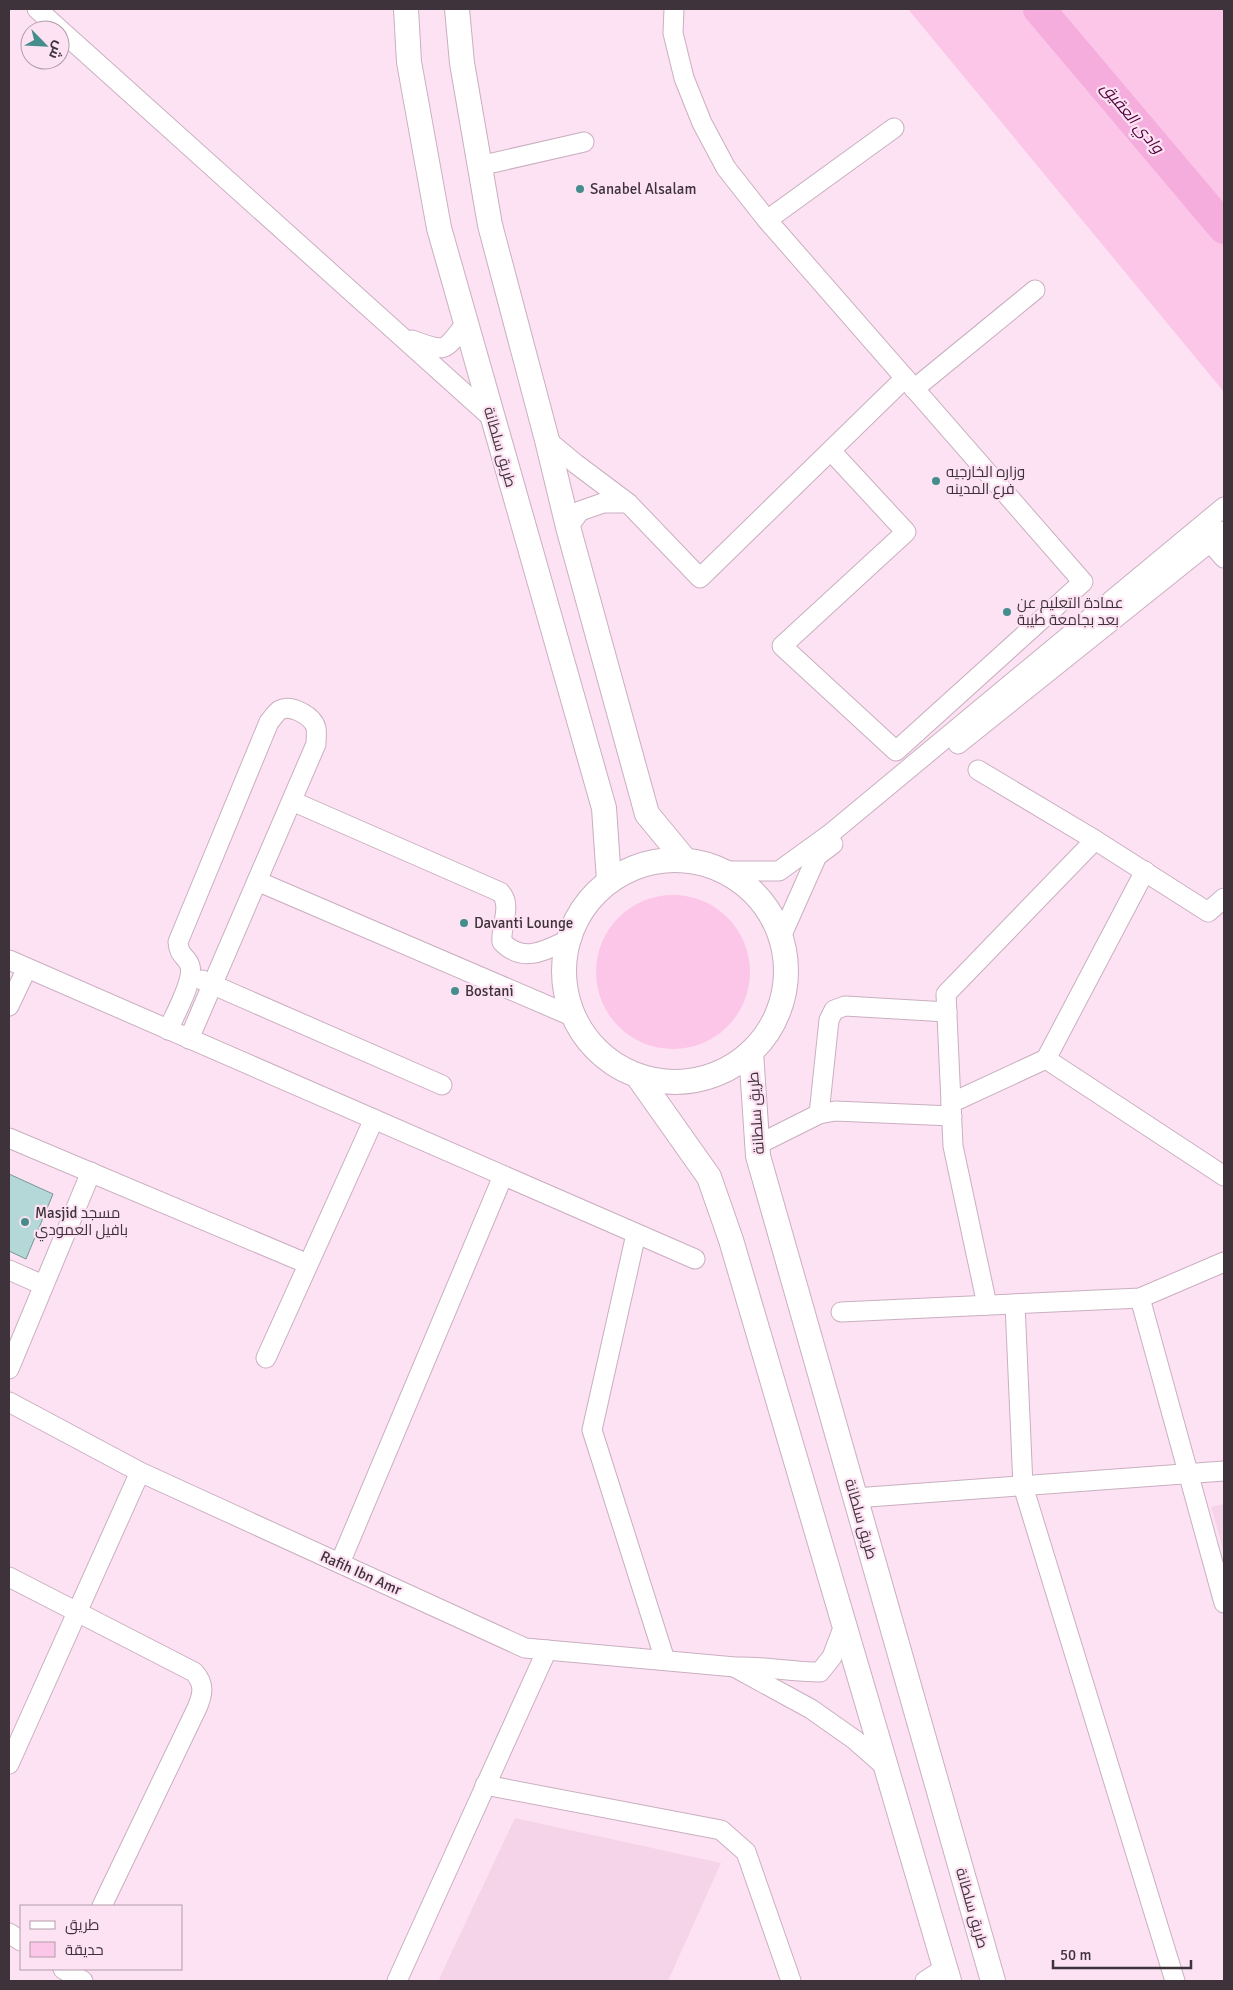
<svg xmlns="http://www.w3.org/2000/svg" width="1233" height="1990" viewBox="0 0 1233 1990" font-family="Signika,Cairo,sans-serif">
<rect width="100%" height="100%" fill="#fde2f3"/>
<g fill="#f5d4e9">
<polygon points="1224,1504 1224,1553 1211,1507"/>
<polygon points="515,1818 721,1863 668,1981 442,1981 439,1979"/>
</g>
<g fill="#fbc6e8">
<polygon points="908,9 1224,9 1224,392"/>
<circle cx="673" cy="972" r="77"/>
</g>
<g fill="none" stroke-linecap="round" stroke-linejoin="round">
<polyline stroke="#f5addd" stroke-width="32" points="1039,9 1224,228"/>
</g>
<polygon fill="#b4d8d7" stroke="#769897" points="9,1174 53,1194 26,1259 9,1251"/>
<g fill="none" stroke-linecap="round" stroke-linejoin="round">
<defs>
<g id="minor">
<polyline points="37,9 492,418"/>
<polyline points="674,9 673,33 684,78 702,123 726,168 767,220 1083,582 896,751 782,646 906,532 831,451"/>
<polyline points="479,166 584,142"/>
<polyline points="767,220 894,128"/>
<path d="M412,340c33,12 32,13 53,-16"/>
<polyline points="914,389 1035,290"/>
<polyline points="547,440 576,464 628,503 700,578 905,378"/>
<polyline points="568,527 580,511 603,503 628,503"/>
<polyline points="1210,542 1224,558"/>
<polyline points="958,744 1224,531"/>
<polyline points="978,770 1095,840 1208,912 1224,898"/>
<path d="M292,801l208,91c13,13 0,34 2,50 22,23 46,7 70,-4"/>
<polyline points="726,871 779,871 830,834 1224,507"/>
<polyline points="257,881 574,1017"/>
<polyline points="781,937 817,856 833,844"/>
<polyline points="9,960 695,1259"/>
<polyline points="202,980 442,1085"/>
<polyline points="9,1006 27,968"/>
<path d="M168,1030c6,-14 26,-49 22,-64 -3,-10 -11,-9 -12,-24l91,-220c3,-3 7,-10 11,-12 11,-6 33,6 36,18 1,5 0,11 0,16l-127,295"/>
<polyline points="1046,1059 1224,1176"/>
<polyline points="951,1103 1046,1059 1145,871"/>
<polyline points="819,1114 829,1020 834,1010 845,1006 947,1012"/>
<polyline points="9,1138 308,1264"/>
<polyline points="757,1145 819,1114 835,1111 952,1116"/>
<polyline points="636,1234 592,1430 665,1660"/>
<polyline points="9,1270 43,1285"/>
<polyline points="1140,1298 1224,1603"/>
<polyline points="1015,1304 1023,1486 1175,1981"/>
<polyline points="987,1305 953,1146 946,994 1095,840"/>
<polyline points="841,1312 1140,1298 1224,1262"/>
<polyline points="266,1358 374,1119"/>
<polyline points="9,1369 91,1172"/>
<path d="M9,1402l131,70 385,176 210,19c28,-1 56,5 85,5l12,-15 13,-34"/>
<polyline points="855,1498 1224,1471"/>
<polyline points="340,1563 503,1176"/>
<path d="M9,1577l185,95c11,12 9,22 3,36l-95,198"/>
<polyline points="736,1668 811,1709 855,1740 888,1769"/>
<polyline points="9,1764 140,1472"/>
<polyline points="485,1785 721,1830 746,1852 791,1981"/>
<polyline points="9,1933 21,1941"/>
<polyline points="63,1969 83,1981"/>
<polyline points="397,1981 547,1650"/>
<polyline points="925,1981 945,1968"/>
</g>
<g id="major">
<polyline points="406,9 409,62 439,228 604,808 609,881"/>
<polyline points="457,9 462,63 490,225 547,440 568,527 647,814 685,860"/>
<circle cx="675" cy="971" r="111"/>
<polyline points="751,1052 758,1156 993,1981"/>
<polyline points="639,1078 709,1177 731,1240 949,1981"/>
</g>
</defs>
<use href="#minor" stroke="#c9afc0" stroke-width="21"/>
<use href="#major" stroke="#c9afc0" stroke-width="26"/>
<use href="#minor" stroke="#fff" stroke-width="19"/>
<use href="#major" stroke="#fff" stroke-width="24"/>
</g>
<g fill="#458d8c" stroke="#fde2f3" stroke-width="2">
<circle cx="580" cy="189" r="5"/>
<circle cx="936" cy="481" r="5"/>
<circle cx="1007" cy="612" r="5"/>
<circle cx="464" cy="923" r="5"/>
<circle cx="455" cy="991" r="5"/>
<circle cx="25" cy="1222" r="5"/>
</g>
<g text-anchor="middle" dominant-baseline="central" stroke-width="4.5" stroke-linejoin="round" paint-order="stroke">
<g font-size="15" fill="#3e333a" stroke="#fde2f3" text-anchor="start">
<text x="590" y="189">Sanabel Alsalam</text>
<text x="946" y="472">وزاره الخارجيه<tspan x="946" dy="17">فرع المدينه</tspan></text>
<text x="1017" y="603">عمادة التعليم عن<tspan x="1017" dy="17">بعد بجامعة طيبة</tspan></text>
<text x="474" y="923">Davanti Lounge</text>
<text x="465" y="991">Bostani</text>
<text x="35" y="1213">Masjid مسجد<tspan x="35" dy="17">بافيل العمودي</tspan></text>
</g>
<g font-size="15" fill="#3e333a" stroke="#fde2f3">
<text transform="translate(500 447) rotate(74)">طريق سلطانة</text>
<text transform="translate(756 1113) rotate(-94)">طريق سلطانة</text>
<text transform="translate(861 1519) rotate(74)">طريق سلطانة</text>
<text transform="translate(361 1573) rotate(24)">Rafih Ibn Amr</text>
<text transform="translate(972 1908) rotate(74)">طريق سلطانة</text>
</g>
<g font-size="16" font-style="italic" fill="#4f003e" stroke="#fde2f3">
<text transform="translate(1132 118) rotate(50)">وادي العقيق</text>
</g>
</g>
<rect width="1233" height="1990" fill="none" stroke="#3e333a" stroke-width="20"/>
<rect x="20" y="1905" width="162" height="65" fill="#fde2f3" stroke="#b19ca9"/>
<rect x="30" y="1921" width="25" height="8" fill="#ffffff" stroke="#b19ca9"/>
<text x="65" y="1930" font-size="15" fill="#3e333a">طريق</text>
<rect x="30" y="1942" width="25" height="15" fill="#fbc6e8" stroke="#b19ca9"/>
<text x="65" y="1955" font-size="15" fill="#3e333a">حديقة</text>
<g transform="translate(45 45) rotate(114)"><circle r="24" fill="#fde2f3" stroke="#b19ca9"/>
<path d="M0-4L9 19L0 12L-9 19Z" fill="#458d8c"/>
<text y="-8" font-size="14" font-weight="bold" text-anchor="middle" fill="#3e333a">ش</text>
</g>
<path d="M1053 1960v8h138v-8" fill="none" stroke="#3e333a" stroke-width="2.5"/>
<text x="1060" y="1960" font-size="15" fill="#3e333a" stroke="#fde2f3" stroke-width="4" paint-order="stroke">50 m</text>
</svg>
